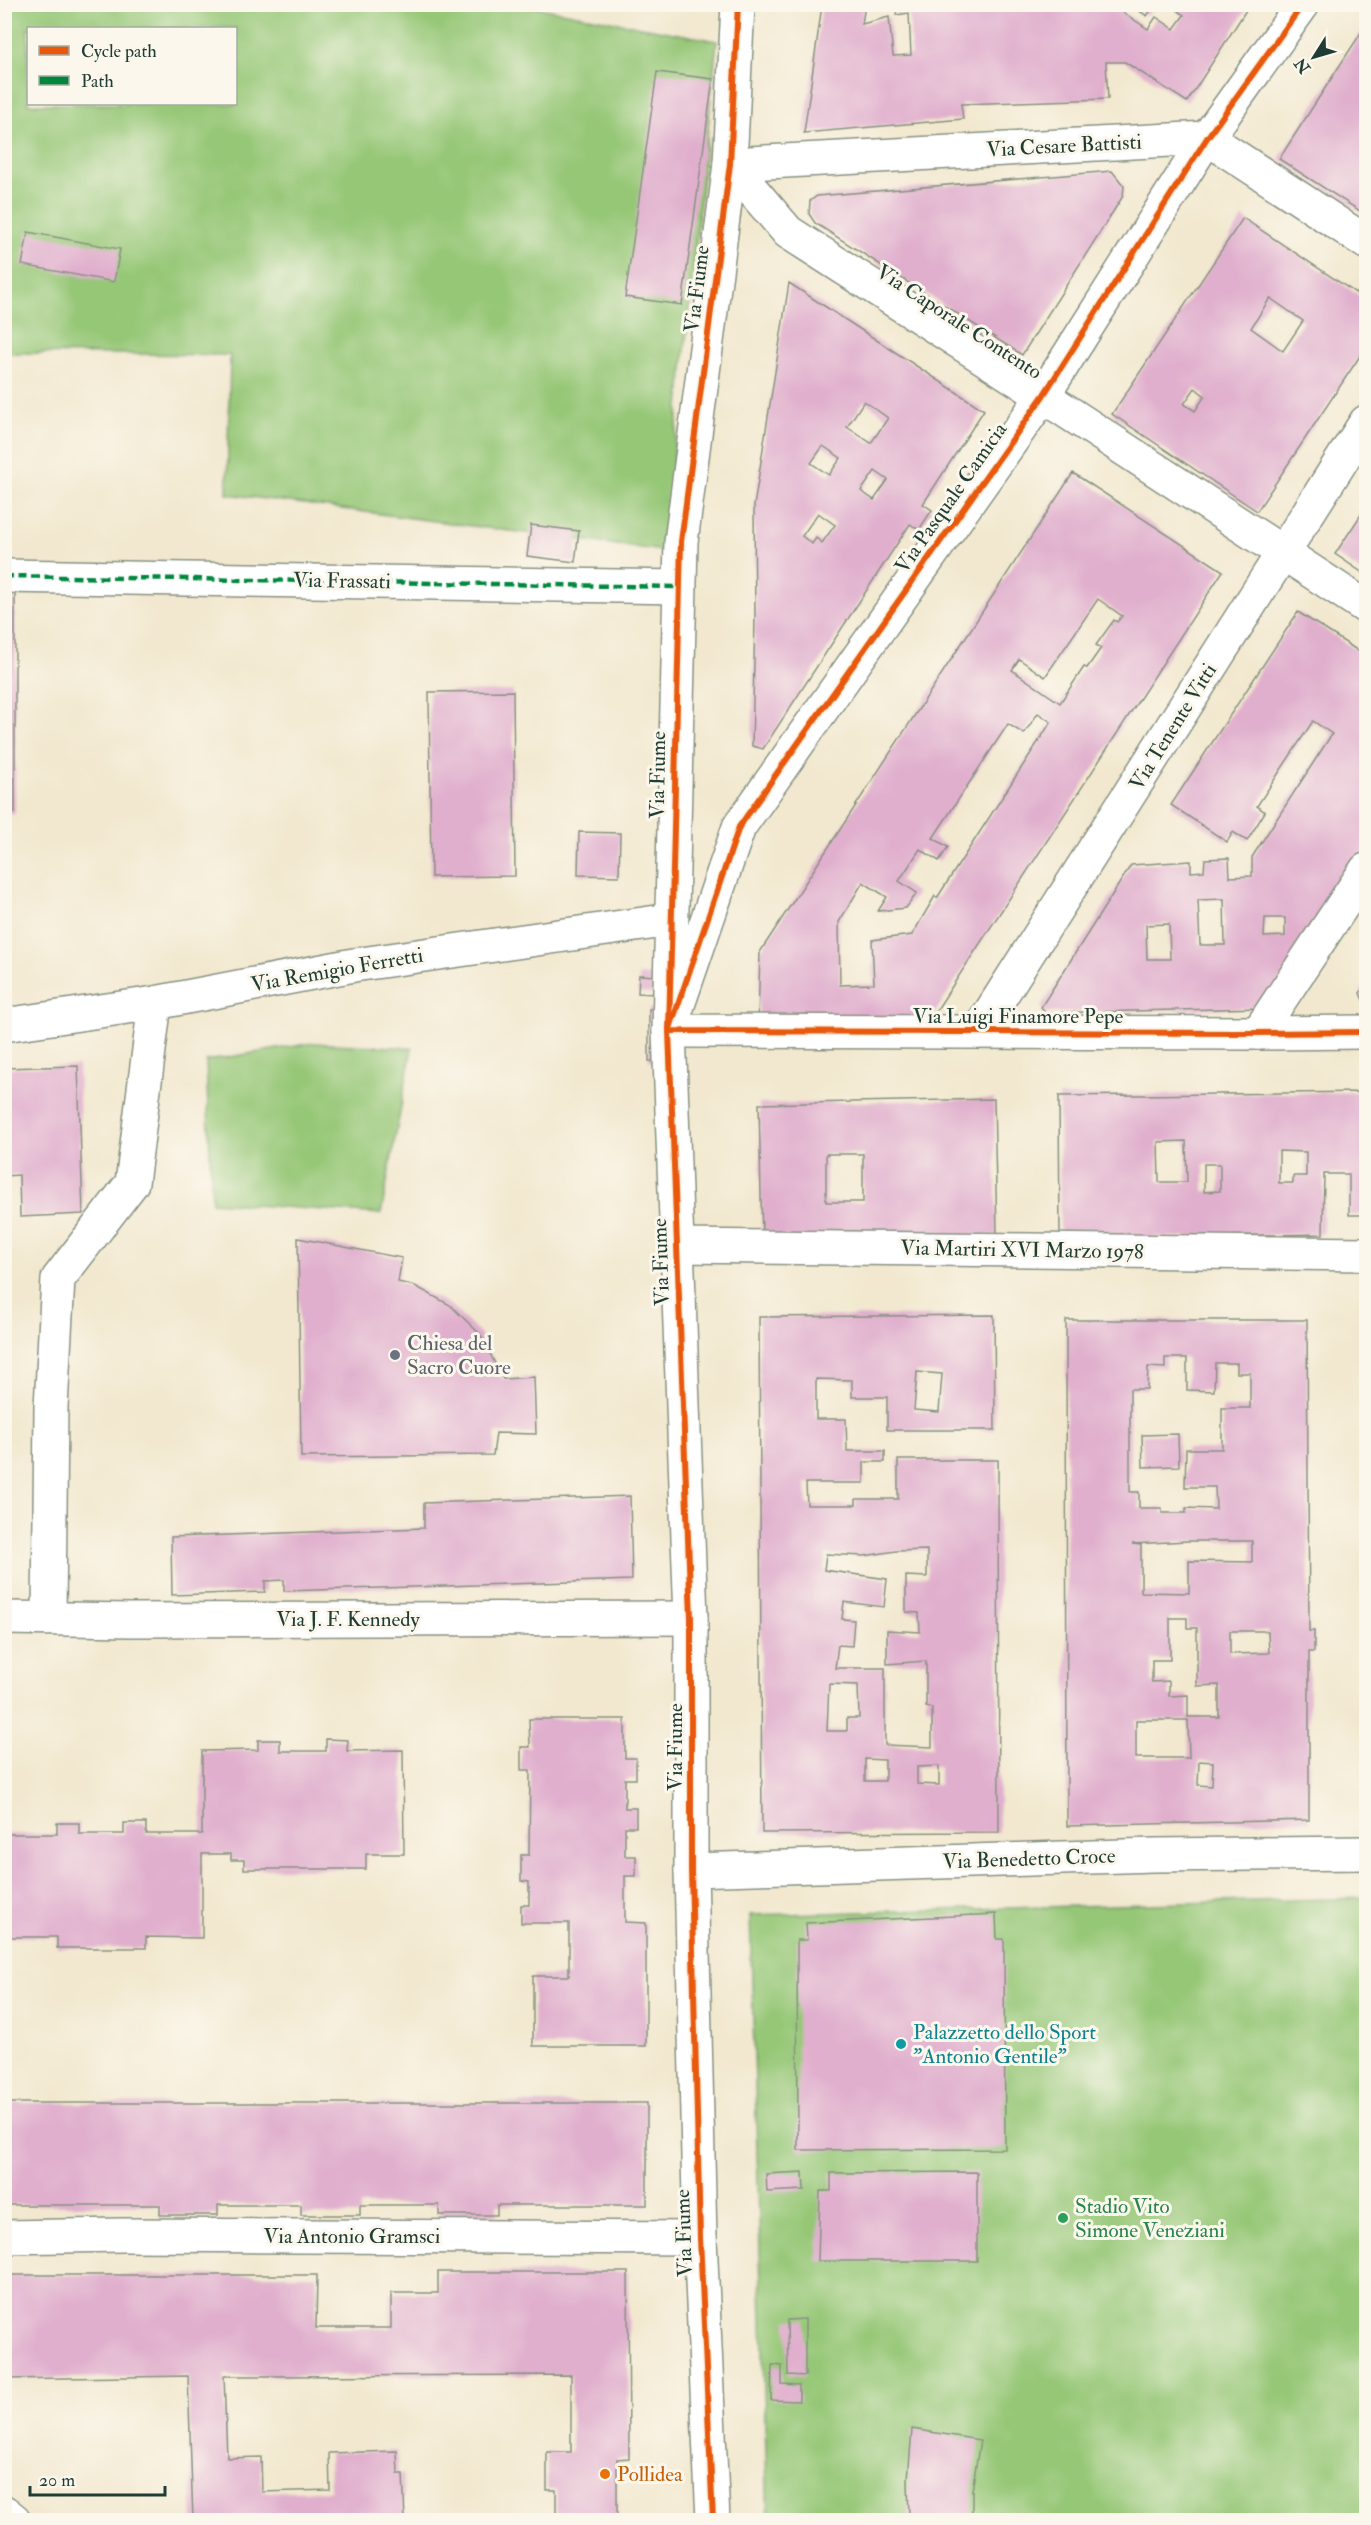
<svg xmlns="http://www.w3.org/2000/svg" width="1371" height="2525" viewBox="0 0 1371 2525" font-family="'IM FELL Double Pica',serif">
<rect width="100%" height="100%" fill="#fbf7ec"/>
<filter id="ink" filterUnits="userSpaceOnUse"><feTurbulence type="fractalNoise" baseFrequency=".0167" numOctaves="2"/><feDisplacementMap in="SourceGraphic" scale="12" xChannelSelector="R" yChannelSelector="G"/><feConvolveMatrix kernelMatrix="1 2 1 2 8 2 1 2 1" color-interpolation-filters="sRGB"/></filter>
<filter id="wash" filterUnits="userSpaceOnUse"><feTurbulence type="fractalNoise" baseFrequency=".008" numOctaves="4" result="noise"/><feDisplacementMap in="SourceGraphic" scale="24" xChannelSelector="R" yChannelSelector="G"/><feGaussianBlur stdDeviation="1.35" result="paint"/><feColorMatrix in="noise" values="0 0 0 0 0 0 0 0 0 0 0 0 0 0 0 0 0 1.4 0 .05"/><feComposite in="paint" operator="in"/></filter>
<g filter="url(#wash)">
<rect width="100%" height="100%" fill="#f2e8cf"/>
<g fill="#96c777" stroke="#5a8256" stroke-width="1.5" fill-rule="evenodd">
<path d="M5,5h519l193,36 -53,510 -437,-57 3,-139 -225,-2zM28,28h208v76h-208z"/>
<polygon points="313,1043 412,1048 381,1214 212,1202 206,1061"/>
<polygon points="1366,1898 1366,2520 768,2520 750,1915"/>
</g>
<g id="blocks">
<g fill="#e0afcd" fill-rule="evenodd">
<polygon points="898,4 1123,4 1124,13 1148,29 1156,17 1174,29 1184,15 1168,4 1250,4 1187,102 1125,62 1106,62 1108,99 961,104 963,119 804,133 822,5 865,5 862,24 889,17 893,56 911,55 909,13 896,15"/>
<polygon points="1130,5 1155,5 1147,16"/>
<polygon points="1366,25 1366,215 1279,159"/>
<polygon points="657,72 713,79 682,305 625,297"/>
<polygon points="1112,171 1124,186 1123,196 1022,355 815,223 809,214 810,201 817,196"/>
<path d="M1243,218l123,82v47l-109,164 -145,-97zM1270,298l33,23 -20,30 -32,-23zM1195,388l10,8 -10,15 -11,-7z"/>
<polygon points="28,232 120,249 114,282 22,265"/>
<path d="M789,283l195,127 -61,94 9,6 -13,20 -9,-6 -147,225 -11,-3 3,-128 -1,-112zM864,401l24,17 -17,25 -24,-16zM823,446l18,12 -12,17 -18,-12zM875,471l13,9 -14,20 -13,-9zM818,513l17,12 -13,18 -6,-5 -4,6 -10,-8z"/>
<path d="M1073,473l150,98 -287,440 -10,7 -168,4 2,-70zM1098,599l24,17 -5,6 -3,-2 -18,25 5,3 -14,20 -3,-1 -24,36 -48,-33 7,-11 26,18zM1038,713l13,9 -114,176 -2,-2 -23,39 -40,5 2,44 -34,1 -1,-63 24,-40 24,15 -9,14 28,-3 11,-15 -18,-12 21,-32 19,12 9,-14 -15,-9 75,-114 16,10z"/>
<polygon points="1366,507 1366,575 1335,554"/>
<polygon points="531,525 579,531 575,562 527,556"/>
<rect x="4" y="574" width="11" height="239"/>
<path d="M1298,612l68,44v193l-104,159 -217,5 -4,-6 90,-142 60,-4v11l13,-1 1,-12 24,-1 1,19 22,-1v-19l80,-123 -19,-13 -56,85 8,6 -18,29 -14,-9 -6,10 -56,-37zM1224,899l1,46h-25l-2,-45zM1265,918h20v18l-21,1zM1169,924l1,35h-23l-1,-34z"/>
<polygon points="513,691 515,876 431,877 429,692"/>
<polygon points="579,832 620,833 619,876 578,875"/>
<polygon points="639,975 657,976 656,994 638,993"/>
<polygon points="1366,984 1366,1007 1360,993"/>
<polygon points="649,1009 662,1009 661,1061 649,1061"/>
<polygon points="78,1066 83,1214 20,1217 19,1175 4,1176 4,1068"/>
<path d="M1366,1092v123h-17v-41h-25l-1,60 -263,5 -1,-143zM1186,1141l1,41h-28l-1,-40zM1279,1151l27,1v24h-13v7h-14zM1204,1164h16v27l-16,1z"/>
<path d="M994,1099l3,136 -235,5 -3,-136zM826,1154h37v48h-37z"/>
<polygon points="298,1238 402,1258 398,1282 415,1286 450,1305 480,1334 503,1379 534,1377 536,1434 496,1433 493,1455 301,1457"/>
<path d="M994,1315l1,115h-108v-33h-35v-17l-36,-1v40h30l1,32h38v11h-21v21h-58l1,22h49v-6h42v-39h100l1,372 -237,1 -3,-516zM917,1372l25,2 -3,38 -25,-2zM927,1550v27l-21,-1v36l13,1 1,19 -33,-2v34l39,-3v46l6,1v39l-47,-2v-77h-50l3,-23 14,1 2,-26 -12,-1 2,-17 40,5 3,-28 -63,-9 2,-16 38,2 32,-5zM829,1684l29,1 1,33h-12v13h-20zM865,1759l20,1v21h-20zM939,1766v19l-22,-1v-17z"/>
<path d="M1066,1320h241l2,311h5v21h-5v168l-242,6zM1165,1358h22v32l27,1 1,-28h22v10h13v35h-28v41h-36l-1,38h30l1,22 -30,-1v5h-24v-5h-23v-16h-9v-103h17l1,-22 17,1zM1187,1541h65v21l-63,-1v32l-48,-1v-47l-9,-1zM1170,1618h17v10h10v58l22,-1v32h-31v-22l-19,1v-15l-17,1v-22h18zM1230,1631h38l1,22 -39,1zM1136,1720h52l1,38h-53zM1199,1761l14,1 -1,24 -14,-1z"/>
<polygon points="1178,1434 1179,1466 1143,1467 1142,1435"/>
<polygon points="630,1496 632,1580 284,1591 284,1580 265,1581 265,1592 172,1595 171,1537 424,1528 424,1503"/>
<polygon points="529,1719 625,1719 625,1758 636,1758 636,1779 625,1779 625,1808 636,1808 636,1827 625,1827 625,1856 636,1856 636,1876 625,1876 625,1922 646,1923 646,2046 533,2046 533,1976 569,1976 569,1923 521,1923 521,1905 529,1905 529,1882 521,1881 521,1855 529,1855 530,1770 521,1770 521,1747 530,1747"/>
<polygon points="326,1739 348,1740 347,1751 403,1750 404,1854 366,1854 366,1869 244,1869 244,1860 231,1860 231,1854 202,1854 202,1938 146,1937 146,1948 57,1948 57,1937 4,1937 4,1834 57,1834 57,1823 79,1823 79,1834 124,1834 124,1823 146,1823 146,1834 202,1834 202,1751 258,1750 258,1740 280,1740 280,1751 326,1751"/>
<polygon points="996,1914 997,1939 1004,1939 1005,2149 798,2150 797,1940 807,1940 806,1923"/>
<polygon points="4,2103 647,2103 647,2205 497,2205 497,2215 439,2215 439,2205 360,2205 360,2215 301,2215 301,2205 218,2205 218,2215 160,2215 160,2205 4,2205"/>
<polygon points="803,2172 804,2190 767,2192 766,2174"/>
<polygon points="977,2172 977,2261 818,2261 820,2191 831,2191 831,2173"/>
<polygon points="438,2272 628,2272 629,2458 617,2459 617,2520 556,2520 556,2490 547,2490 547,2452 571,2452 571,2375 224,2376 227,2458 261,2457 262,2492 330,2490 329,2453 397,2451 398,2474 403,2474 405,2520 193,2520 188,2376 4,2379 4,2275 317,2275 316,2328 391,2328 391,2293 438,2293"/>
<polygon points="805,2319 805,2376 788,2375 787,2320"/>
<polygon points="772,2365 782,2366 782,2384 799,2385 799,2401 771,2400"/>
<polygon points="912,2429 980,2440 972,2491 972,2520 909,2520 908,2479"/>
</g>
</g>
</g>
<g filter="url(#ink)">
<use href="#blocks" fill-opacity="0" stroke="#889282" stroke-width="1.5"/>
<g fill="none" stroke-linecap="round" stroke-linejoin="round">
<defs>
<g id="minor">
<polyline points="1303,4 1207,138 1043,396 739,827 669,1031 1258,1033 1366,1032"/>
<polyline points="730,164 788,232 1043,396 1366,607"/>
<polyline points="730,164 1207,138 1366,242"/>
<polyline points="4,576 679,587"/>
<polyline points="4,1025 155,1003 354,965 671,920"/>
<polyline points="978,1032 1366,422"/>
<polyline points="1258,1033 1366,870"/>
<polyline points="677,1246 1366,1254"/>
<polyline points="49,1617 51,1407 58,1279 132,1183 155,1003"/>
<polyline points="4,1618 131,1620 691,1618"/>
<polyline points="691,1870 1153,1855 1366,1853"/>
<polyline points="4,2237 123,2235 700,2238"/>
<polyline points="4,2512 14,2520"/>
<polyline points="713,2520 700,2238 691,1870 691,1618 669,1031 681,542 730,164 738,4"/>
</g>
</defs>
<use href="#minor" stroke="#889282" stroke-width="36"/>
<use href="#minor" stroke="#fff" stroke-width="33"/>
<polyline stroke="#00873e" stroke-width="4.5" stroke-dasharray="9 4.5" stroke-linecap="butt" points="4,576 679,587"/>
<defs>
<g id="cycleway">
<polyline points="1303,4 1207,138 1043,396 739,827 669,1031 1258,1033 1366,1032"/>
<polyline points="713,2520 700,2238 691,1870 691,1618 669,1031 681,542 730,164 738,4"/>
</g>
</defs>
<use href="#cycleway" stroke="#fbf7ec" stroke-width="10"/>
<use href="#cycleway" stroke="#e8590c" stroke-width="6"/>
</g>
</g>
<circle fill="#6b7280" stroke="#fbf7ec" stroke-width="2" cx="395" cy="1355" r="6"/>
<circle fill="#0f9aa8" stroke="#fbf7ec" stroke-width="2" cx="901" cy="2044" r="6"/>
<circle fill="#2e9e5b" stroke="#fbf7ec" stroke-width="2" cx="1063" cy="2218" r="6"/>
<circle fill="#e8710a" stroke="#fbf7ec" stroke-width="2" cx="605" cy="2474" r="6"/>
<g text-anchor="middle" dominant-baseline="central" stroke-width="6" stroke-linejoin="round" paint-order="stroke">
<g font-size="21" fill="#1f3d34" stroke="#fbf7ec">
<text transform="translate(1064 146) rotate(-3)">Via Cesare Battisti</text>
<text transform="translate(697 289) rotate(-83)">Via Fiume</text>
<text transform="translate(959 322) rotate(33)">Via Caporale Contento</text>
<text transform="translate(951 498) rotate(-55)">Via Pasquale Camicia</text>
<text transform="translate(342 581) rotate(1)">Via Frassati</text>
<text transform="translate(1173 727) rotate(-58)">Via Tenente Vitti</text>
<text transform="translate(658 775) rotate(-89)">Via Fiume</text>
<text transform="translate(337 970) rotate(-10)">Via Remigio Ferretti</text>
<text x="1018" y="1016">Via Luigi Finamore Pepe</text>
<text transform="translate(1022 1250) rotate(1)">Via Martiri XVI Marzo 1978</text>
<text transform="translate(661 1262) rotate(-92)">Via Fiume</text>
<text x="348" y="1619">Via J. F. Kennedy</text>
<text transform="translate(675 1747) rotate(-90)">Via Fiume</text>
<text transform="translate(1029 1859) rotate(-2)">Via Benedetto Croce</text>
<text transform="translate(684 2233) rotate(-92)">Via Fiume</text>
<text x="352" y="2236">Via Antonio Gramsci</text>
</g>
<g font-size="21" fill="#5b616d" stroke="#fbf7ec" text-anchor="start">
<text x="407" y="1343">Chiesa del<tspan x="407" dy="24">Sacro Cuore</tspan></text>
</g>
<g font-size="21" fill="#0d838f" stroke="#fbf7ec" text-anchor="start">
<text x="913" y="2032">Palazzetto dello Sport<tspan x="913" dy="24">"Antonio Gentile"</tspan></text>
</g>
<g font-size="21" fill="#27864d" stroke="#fbf7ec" text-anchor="start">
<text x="1075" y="2206">Stadio Vito<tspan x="1075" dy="24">Simone Veneziani</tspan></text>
</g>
<g font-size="21" fill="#c56008" stroke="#fbf7ec" text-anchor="start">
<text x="617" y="2474">Pollidea</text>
</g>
</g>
<rect width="1371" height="2525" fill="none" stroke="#fbf7ec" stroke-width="24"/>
<rect x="27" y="27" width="210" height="78" fill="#fbf7ec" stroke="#a3ada2" stroke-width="1.5"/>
<rect x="39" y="46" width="30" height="9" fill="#e8590c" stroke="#a3ada2" stroke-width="1.5"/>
<text x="81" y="57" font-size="18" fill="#1f3d34">Cycle path</text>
<rect x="39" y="76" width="30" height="9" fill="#00873e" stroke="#a3ada2" stroke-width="1.5"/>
<text x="81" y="87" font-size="18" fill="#1f3d34">Path</text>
<g transform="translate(1314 57) rotate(233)" stroke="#fbf7ec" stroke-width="4.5" paint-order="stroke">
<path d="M0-4.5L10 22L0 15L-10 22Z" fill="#1f3d34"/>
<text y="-9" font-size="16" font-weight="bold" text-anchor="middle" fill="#1f3d34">N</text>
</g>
<path d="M30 2486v9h135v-9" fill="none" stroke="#1f3d34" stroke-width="3"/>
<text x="39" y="2486" font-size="18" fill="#1f3d34" stroke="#fbf7ec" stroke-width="4.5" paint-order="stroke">20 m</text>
</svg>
